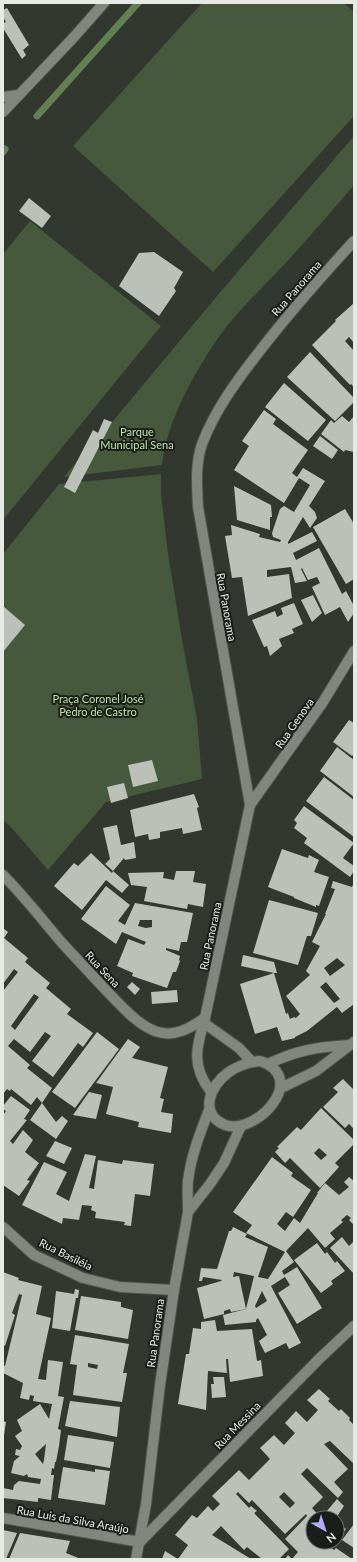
<svg xmlns="http://www.w3.org/2000/svg" width="357" height="1562" viewBox="0 0 357 1562" font-family="Lato,sans-serif">
<rect width="100%" height="100%" fill="#323730"/>
<g fill="#46593c">
<polygon points="202,3 344,3 354,12 354,116 213,272 73,146"/>
<path d="M354,136v49c-24,28 -48,56 -73,83 -19,20 -40,40 -57,62 -26,35 -58,92 -62,135l-98,12 39,-48 5,-2 109,-131z"/>
<polygon points="30,221 161,326 3,520 3,254"/>
<polygon points="161,474 161,494 168,554 183,645 197,719 202,779 106,802 48,870 10,826 3,820 3,554 59,484"/>
</g>
<g fill="none" stroke-linecap="round" stroke-linejoin="round">
<g stroke="#638053" stroke-width="7">
<polyline points="37,116 138,3"/>
<polyline points="3,152 5,149"/>
</g>
</g>
<g fill="#bbc1b8" fill-rule="evenodd">
<polygon points="7,8 29,45 23,50 26,55 22,59 3,28 3,23 6,22 3,17 3,10"/>
<polygon points="29,198 51,216 42,228 19,211"/>
<polygon points="154,252 183,272 174,288 176,291 159,316 119,286 139,253"/>
<polygon points="354,303 354,343 349,337 345,341 354,351 354,387 351,384 350,385 312,345 336,321 335,320"/>
<polygon points="310,352 354,398 354,402 335,421 287,377"/>
<polygon points="284,383 326,420 308,441 265,407"/>
<polygon points="264,410 276,419 273,424 308,450 292,473 297,477 303,468 325,481 309,506 315,512 317,518 310,528 303,517 288,542 288,544 312,532 317,541 293,553 296,560 319,548 342,594 346,591 354,606 354,613 348,622 340,607 325,615 312,587 320,583 317,577 308,580 302,568 301,569 307,581 295,583 291,567 267,570 267,577 289,574 292,598 248,616 242,577 232,578 225,536 232,535 231,525 260,534 259,537 280,542 281,540 273,537 272,533 280,509 284,506 294,512 310,485 299,478 284,503 234,470 249,446 242,441"/>
<polygon points="342,416 349,422 354,416 354,452 345,450 344,452 321,434 331,420 334,423"/>
<polygon points="104,419 112,422 75,493 64,487 93,430 98,433"/>
<polygon points="320,436 338,450 332,459 313,446"/>
<polygon points="234,486 271,505 272,517 270,517 270,530 237,520"/>
<polygon points="345,509 354,524 354,579 346,584 313,527"/>
<polygon points="313,595 322,613 312,622 301,600"/>
<polygon points="294,603 303,624 292,629 294,633 279,639 282,646 270,656 267,646 264,647 252,620 275,611 277,617 283,614 281,608"/>
<polygon points="3,606 25,625 3,652"/>
<polygon points="349,720 354,723 354,754 352,756 333,742"/>
<polygon points="337,747 354,760 354,797 320,771"/>
<polygon points="152,760 158,781 133,787 128,765"/>
<polygon points="324,777 354,800 354,837 306,801"/>
<polygon points="124,783 128,798 111,803 107,787"/>
<polygon points="194,794 199,807 197,808 202,830 183,834 182,828 160,832 160,838 149,840 148,834 135,837 130,810"/>
<polygon points="304,806 354,843 343,858 354,866 354,871 350,877 304,843 307,838 294,828 297,823 294,820"/>
<polygon points="117,825 121,845 134,842 136,858 125,860 124,858 113,871 105,864 110,859 103,828"/>
<polygon points="282,849 308,858 309,855 319,860 314,872 329,877 319,906 316,905 316,907 294,898 294,897 268,887"/>
<polygon points="91,853 112,873 113,871 129,885 122,893 106,880 82,910 54,886 74,863 78,866"/>
<polygon points="176,871 195,871 193,882 206,884 203,907 188,904 187,909 144,901 147,887 131,885 128,873 164,872 163,878 174,880"/>
<path d="M333,881l19,6 2,-4v121l-12,9 -5,-6 -30,24 -12,6v1l-13,3 -5,-14 -22,7 -15,-50 34,-11 -33,-7 2,-11 31,7 3,11h-3l12,41 2,-1 2,6 4,-2 2,1 4,-4 -14,-18 24,-21 -4,-4 14,-25 -8,-4 14,-28h-1l10,-25 -4,-1zM337,958l8,7 -15,11 -6,-8zM326,982l14,17 -6,4 -14,-16z"/>
<path d="M106,886l24,19 -12,16 7,4 10,-22 58,10 -6,29h-6l-2,9 -13,-3v2l14,6 -1,4 1,1 -4,11h-3l-6,16 -35,-12 1,-3 -16,-7 11,-27 16,6 2,-3 -24,-10 -6,12 -35,-25zM140,920h12v7l-6,1 -8,-2z"/>
<polygon points="269,900 318,913 311,936 307,936 298,965 253,953"/>
<path d="M3,928l5,4 -4,6 24,20 -3,4 25,21 -4,5 25,21 -4,5 26,19 -10,14 -5,-4 -25,34 -21,-16 19,-25 -6,-4 -15,20 -16,-13 -6,7 22,19 -3,3 25,20 -10,15 -5,-6 -6,8 -20,-16 -1,2 -3,-2 -4,5v-69l1,-1 -1,-1v-32l15,-19 -4,-3 -11,15zM34,994l5,3 -24,33 -4,-4z"/>
<polygon points="132,982 140,989 135,995 127,987"/>
<polygon points="177,990 178,1002 152,1004 151,992"/>
<polygon points="97,1032 119,1049 75,1108 52,1092"/>
<polygon points="128,1039 140,1047 132,1058 168,1067 160,1098 164,1099 161,1112 173,1114 171,1133 138,1127 139,1122 106,1114 113,1087 96,1083"/>
<polygon points="343,1079 354,1090 354,1129 349,1124 345,1128 323,1107 338,1092 333,1088"/>
<polygon points="89,1092 102,1095 96,1119 73,1115"/>
<polygon points="11,1096 30,1110 24,1119 27,1120 10,1141 13,1144 23,1130 33,1140 25,1152 39,1163 27,1180 30,1181 19,1196 3,1185 3,1115 6,1111 3,1109 3,1106"/>
<polygon points="42,1103 56,1122 62,1116 68,1121 56,1139 30,1120"/>
<path d="M321,1108l33,32v4l-19,19 4,4 -19,21 -30,-30 -5,5 -10,-11 4,-4 -2,-1 20,-20 4,3zM319,1148l8,7 -6,5 -7,-7z"/>
<polygon points="55,1141 72,1148 64,1164 46,1156"/>
<polygon points="85,1154 96,1156 89,1188 94,1189 98,1160 122,1164 123,1160 154,1164 150,1196 135,1194 131,1226 124,1225 125,1222 95,1218 96,1212 91,1210 92,1206 82,1205 79,1220 63,1218 62,1224 22,1205 44,1162 67,1172 56,1194 69,1201"/>
<path d="M272,1157l21,16 -2,3 20,14 -18,27 -7,-5 -9,12 8,7 9,-13 6,5 18,-30h-1l8,-10 14,12 10,-8 -5,-5 5,-5 5,4v44l-5,-5 2,-2 -4,-3 -6,5 2,2 -13,11 5,6 -10,9 -17,-20 -22,23 8,11 -12,9 2,4 13,-8 25,41 -25,16 -19,-31 12,-8 -5,-8 -14,9 30,57 -12,6 -3,-6 -21,10 -6,-12 8,-6 -9,-17 -2,2v2l-31,3 -2,-10 23,-6 -15,3 -1,-3 -6,2v3l-20,5 -7,-31 24,-7 1,-1 -19,-3 -1,4h-3l2,-13 16,1 12,-38h2l2,-4 14,7 -2,3 23,10 -10,30 10,2 17,-27 -39,-19 6,-8 -19,-13zM234,1272l20,4 -8,33 -7,-33 -6,1zM262,1291l5,10 -11,7 -1,-2z"/>
<polygon points="342,1237 349,1246 354,1241 354,1274 330,1248"/>
<polygon points="317,1243 325,1254 327,1252 335,1263 337,1261 345,1271 331,1281 333,1284 321,1293 294,1260"/>
<path d="M3,1272l16,6 -1,2 24,6 -6,28 15,4 -13,61 8,1 2,-20 15,2 -5,34 6,1 -6,32 3,1 -2,16 -3,16h-1l-1,7 -2,-1 -1,7h3l-3,25 -13,-2v4l-35,-4v-10l10,2 1,-5 5,-4 21,3 1,-5 -13,-2 -1,-3 -3,2 -13,-3 3,-12 6,-5 -5,-1 1,-6 4,1 2,-4 -7,-10 7,-5 -5,-11 23,-16 9,15 3,-15 -19,-3 1,-5 -4,-1 -1,5 -9,-2 3,-15 -20,-10v-8l2,1 17,-71 -3,-1 -7,19 3,2 -10,31 -2,-1zM46,1444l-2,16 -1,4 -8,-10z"/>
<polygon points="75,1289 79,1290 78,1298 76,1298 70,1331 52,1328 56,1291 74,1294"/>
<polygon points="81,1296 121,1302 121,1307 133,1310 128,1339 75,1330"/>
<polygon points="215,1320 217,1331 252,1329 257,1361 261,1360 263,1376 230,1382 228,1359 226,1359 227,1373 208,1371 206,1410 178,1404 186,1354 189,1354 193,1328 201,1329 201,1322"/>
<path d="M75,1335l54,9 -6,29h4l-5,29 -49,-7 4,-30 -7,-1zM88,1363l10,2 -1,4 -9,-2z"/>
<polygon points="213,1377 224,1377 226,1397 212,1398 211,1384 214,1384"/>
<path d="M319,1389l11,10 -2,2 11,10 2,-2 9,9 -1,2 5,5v37l-1,1 -23,-22 -6,3 24,25 -14,13 9,10 -5,6 -31,-30 -6,6 22,23 -11,11 9,10 16,-19 7,7 -8,12h-23v24h10l11,8 2,-2 16,11h-67l3,-4 4,4 6,-7 -13,-13 22,-23 -1,-2 -21,20 -33,-34 -3,3 -11,-11 -2,2 13,14 2,-2 6,5 -3,2 35,36 -10,10h-17l-15,-12 -3,3 -23,-24 -9,9 39,24h-89l3,-8 13,8 10,-14 -13,-10 17,-20 5,3 11,-12 5,5 7,-7 -8,-8 27,-26 10,10 21,-21 -10,-11 14,-13 10,10 11,-12 -10,-10 11,-12 11,11 11,-12 -11,-10zM284,1492l11,11 -5,5 -11,-11z"/>
<polygon points="70,1401 120,1407 117,1437 65,1426"/>
<polygon points="3,1421 6,1422 4,1435 3,1435"/>
<polygon points="68,1435 114,1442 110,1468 64,1460"/>
<polygon points="63,1467 95,1472 95,1469 110,1471 105,1505 58,1498"/>
<polygon points="337,1523 346,1529 337,1541"/>
<polygon points="354,1524 354,1548 342,1540"/>
<polygon points="3,1530 17,1533 6,1559 3,1559"/>
<polygon points="20,1533 70,1541 66,1553 81,1559 9,1559"/>
</g>
<g fill="none" stroke-linecap="round" stroke-linejoin="round">
<defs>
<g id="minor">
<polyline points="3,97 18,95"/>
<polyline points="3,112 74,37 104,3"/>
<polyline points="250,805 323,702 354,651"/>
<path d="M3,875c22,22 40,46 60,69 13,14 26,28 39,42 14,14 36,41 56,46 18,5 32,-4 47,-14"/>
<polyline points="204,1023 239,1048 252,1062"/>
<path d="M260,1061c50,17 -4,75 -35,64 -27,-11 -15,-40 4,-53 9,-6 21,-10 31,-11z"/>
<path d="M268,1064c29,-14 50,-17 81,-19"/>
<polyline points="281,1088 316,1071 354,1042"/>
<path d="M211,1092c-20,-26 -15,-44 -6,-74l45,-213 -52,-298c-1,-21 -3,-42 4,-63 13,-34 35,-64 57,-92 30,-39 62,-75 95,-111"/>
<path d="M188,1212c0,-10 -1,-21 0,-31 3,-25 12,-48 21,-71"/>
<polyline points="3,1227 34,1255 83,1278 120,1287 174,1290"/>
<polyline points="3,1518 140,1542 319,1359 354,1326"/>
<polyline points="136,1559 146,1504 160,1385 174,1290 188,1212 210,1184 224,1163 241,1126"/>
</g>
</defs>
<use href="#minor" stroke="#4f534d" stroke-width="12"/>
<use href="#minor" stroke="#81867e" stroke-width="10"/>
</g>
<g text-anchor="middle" dominant-baseline="central" stroke-width="4" stroke-linejoin="round" paint-order="stroke">
<g font-size="11" fill="#e6e9e4" stroke="#1b1d1a">
<text transform="translate(296 288) rotate(-49)">Rua Panorama</text>
<text transform="translate(227 607) rotate(80)">Rua Panorama</text>
<text transform="translate(294 723) rotate(-55)">Rua Genova</text>
<text transform="translate(210 936) rotate(-78)">Rua Panorama</text>
<text transform="translate(103 969) rotate(47)">Rua Sena</text>
<text transform="translate(66 1254) rotate(26)">Rua Basiléia</text>
<text transform="translate(155 1333) rotate(-82)">Rua Panorama</text>
<text transform="translate(237 1425) rotate(-46)">Rua Messina</text>
<text transform="translate(73 1519) rotate(10)">Rua Luis da Silva Araújo</text>
</g>
<g font-size="11" fill="#b8e59f" stroke="#1b1d1a">
<text x="137" y="431">Parque<tspan x="137" dy="13">Municipal Sena</tspan></text>
<text x="98" y="698">Praça Coronel José<tspan x="98" dy="13">Pedro de Castro</tspan></text>
</g>
</g>
<rect width="357" height="1562" fill="none" stroke="#e6e9e4" stroke-width="8"/>
<g transform="translate(325 1530) rotate(141)"><circle r="19" fill="#1b1d1a" stroke="#6c6f6b"/>
<path d="M0-3L7 15L0 10L-7 15Z" fill="#b0aefa"/>
<text y="-6" font-size="11" font-weight="bold" text-anchor="middle" fill="#e6e9e4">N</text>
</g>
</svg>
